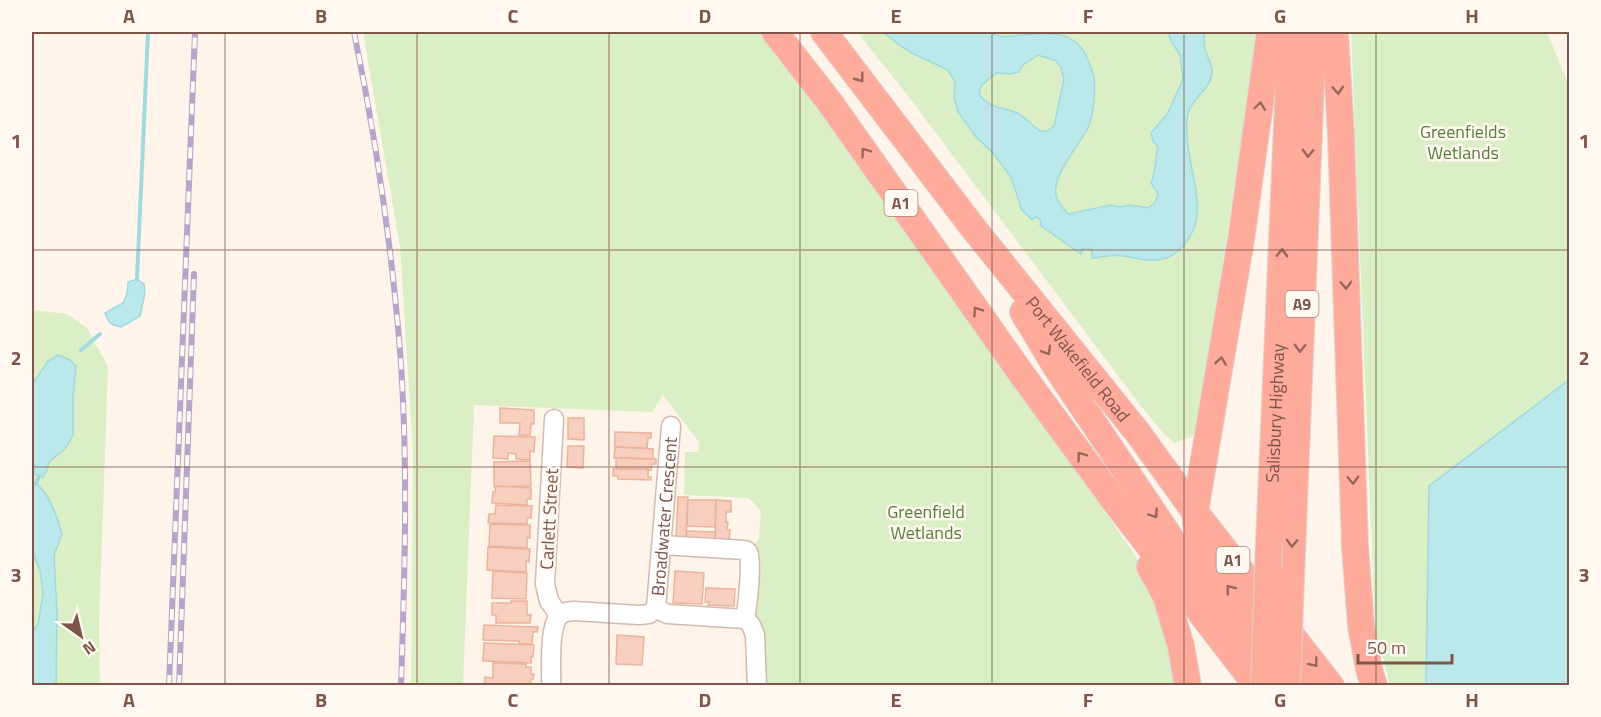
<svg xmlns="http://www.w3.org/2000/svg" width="1601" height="717" viewBox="0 0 1601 717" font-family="'Titillium Web',sans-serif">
<rect width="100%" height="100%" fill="#fef4e9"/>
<g fill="#daefc5">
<polygon points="363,32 775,32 1134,554 1150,580 1181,685 757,685 749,554 759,538 761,511 749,498 684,495 685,452 698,452 699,442 663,395 652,412 474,405 463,685 411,685 413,451 400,247"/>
<polygon points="857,32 1258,32 1197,431 1191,437 1175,443 1165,435 1140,405 905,92"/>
<polygon points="1351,32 1547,32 1569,86 1569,380 1429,486 1426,685 1390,685 1375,628"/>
<polygon points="32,310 67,314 87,328 108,367 99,625 100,685 32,685"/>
</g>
<g fill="#bbe9eb" stroke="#a0dade" stroke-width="1.5" fill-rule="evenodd">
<path d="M883,32h108c8,7 20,4 31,3 27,-3 55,-5 66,25 2,6 5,12 6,18 2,12 -1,38 -6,50 -9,17 -39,51 -31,70 2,6 7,11 11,16l43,-9 9,2 9,-2 19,3 7,-5 3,-9 -7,-11c5,-12 4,-24 7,-36l-5,-6 -2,-8 17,-20 15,-34 -3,-24 -9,-14 -3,-9h36c0,6 0,12 1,18 2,6 7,14 7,21 0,18 -21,27 -24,43 -2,6 -1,13 -1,19 0,38 26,80 -4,113 -7,8 -17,14 -28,14 -10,1 -21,-3 -31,-4 -10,-2 -22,1 -32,2v-8l-4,-2 -6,1 -1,5 -41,-29 1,-4 -3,-3 -3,-1 -3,3 -10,-10 -11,-33 -18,-24 -17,-16 -18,-25 -4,-15 1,-15 -7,-12 -34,-16 -12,-7zM1038,55l18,6 5,7 3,11 -10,47 -7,5h-7c-7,-5 -15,-14 -23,-18 -14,-6 -29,-5 -38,-19l2,-8 15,-13 14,1 9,-2 4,-7z"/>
<path d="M137,279l7,5 1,9 -5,23 -19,11c-11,-3 -12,-3 -16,-14l18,-10 4,-9 1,-12z"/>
<polygon points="58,355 70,360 76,366 73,399 73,435 65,449 49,462 47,470 43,477 34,474 33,462 32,461 32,385 48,361"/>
<polygon points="1569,380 1569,685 1426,685 1429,486"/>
<path d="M32,481c17,9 25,36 30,53l-8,21 3,59 -1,71h-24v-53l6,-8 5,-30 -3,-24 -8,-19z"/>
</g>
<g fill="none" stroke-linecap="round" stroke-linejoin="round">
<g stroke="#a0dade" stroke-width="4">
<polyline points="137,279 148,32"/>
<polyline points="81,350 100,334"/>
<polyline points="36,484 39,476"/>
</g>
</g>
<g fill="#f7cfbe" stroke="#ecb39c" stroke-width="1.5">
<polygon points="500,408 534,410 534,424 531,424 530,435 519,435 520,423 500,423"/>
<polygon points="568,418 584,418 584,440 568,439"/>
<polygon points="615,432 651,433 651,438 648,438 647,448 615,447"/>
<polygon points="494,436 535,437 534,452 530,451 530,460 516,459 516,454 508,453 508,459 493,458"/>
<polygon points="568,446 584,446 583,468 567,467"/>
<polygon points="615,447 653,449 653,459 614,458"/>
<polygon points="616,458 656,459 656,464 652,464 651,470 616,469"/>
<polygon points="530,461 531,486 494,487 494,462"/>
<polygon points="613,469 648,469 648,477 651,477 651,480 618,479 618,476 613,476"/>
<polygon points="496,486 531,488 531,499 527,499 527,505 492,503 493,492 495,492"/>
<polygon points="678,497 688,497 686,537 676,537"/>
<polygon points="688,500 716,500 715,527 687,526"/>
<polygon points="716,500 731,501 731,512 726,512 726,522 728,522 727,530 730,530 729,544 715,543"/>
<polygon points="496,505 532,506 531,518 527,518 527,524 488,523 489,514 495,514"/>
<polygon points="490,524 530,525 530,538 527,538 527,548 489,546"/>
<polygon points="687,531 715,532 715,543 686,542"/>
<polygon points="488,547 530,549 529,562 526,561 526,572 487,570"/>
<polygon points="493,571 527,573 526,599 492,598"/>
<polygon points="675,571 704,573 702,604 673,603"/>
<polygon points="706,588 735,589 734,606 708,605 709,602 705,602"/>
<polygon points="511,601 527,601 527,615 531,615 530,623 496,623 496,615 492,615 492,603 511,603"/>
<polygon points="484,625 538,627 537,632 533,632 532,644 519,644 519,641 483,640"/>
<polygon points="617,635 644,637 642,665 616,664"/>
<polygon points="484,643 534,645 533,657 531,657 531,663 483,661"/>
<polygon points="493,663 526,664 526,667 531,667 531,674 534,674 533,679 531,679 530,686 484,686 485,677 493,678"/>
</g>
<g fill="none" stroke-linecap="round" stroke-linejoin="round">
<defs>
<g id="minor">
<polyline points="554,419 545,584 549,601 559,615"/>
<path d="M662,545l82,5c1,0 3,1 4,2 5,6 -1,57 -3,67"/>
<path id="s1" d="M656,608l15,-182"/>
<polyline points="559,615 566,612 574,611 639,615 649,614 656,608 667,614 745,619 751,625 755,635 757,686"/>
<path d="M551,686c1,-21 -3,-54 8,-71"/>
</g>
<g id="highway">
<polyline points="775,32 831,104 1023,376 1116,503 1257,686"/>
<path id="s2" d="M824,32l150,197 164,204 57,79 136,174"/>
<polyline points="1270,32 1241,240 1195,512 1197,531 1208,560 1304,686"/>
<polyline points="1335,32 1341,135 1355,546 1361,626 1369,669 1374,686"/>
<polyline points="1023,312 1056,367 1178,549 1273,678"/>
<path id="s3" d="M1269,543l22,-511"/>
<polyline points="1150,567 1166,596 1181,646 1188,686"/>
<polyline points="1291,577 1313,32"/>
</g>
</defs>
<use href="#minor" stroke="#d3baad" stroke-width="21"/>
<use href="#highway" stroke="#ddd3d0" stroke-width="28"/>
<use href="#minor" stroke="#fff" stroke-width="18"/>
<use href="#highway" stroke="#feab9b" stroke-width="26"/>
<defs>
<g id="rail">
<path d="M354,32c20,97 35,196 44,295 11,119 7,239 3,359"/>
<polyline points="169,686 195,32"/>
<polyline points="179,686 194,274"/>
</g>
</defs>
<use href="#rail" stroke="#b6a4cb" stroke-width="6"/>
<use href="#rail" stroke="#fff9f2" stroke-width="4" stroke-dasharray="11" stroke-linecap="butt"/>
<defs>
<g id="highway-bridge">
<polyline points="1264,686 1269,543"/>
<polyline points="1287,686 1291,577"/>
</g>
</defs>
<use href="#highway-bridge" stroke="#ddd3d0" stroke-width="28" stroke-linecap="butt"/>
<use href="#highway-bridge" stroke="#feab9b" stroke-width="26"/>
</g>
<defs><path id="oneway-chevron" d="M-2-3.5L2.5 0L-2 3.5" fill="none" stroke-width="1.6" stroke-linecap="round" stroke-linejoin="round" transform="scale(1.5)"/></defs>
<g stroke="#976759">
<use href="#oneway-chevron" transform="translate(860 78) rotate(53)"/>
<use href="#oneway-chevron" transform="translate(1338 90) rotate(86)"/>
<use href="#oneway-chevron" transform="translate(1260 106) rotate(-82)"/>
<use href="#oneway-chevron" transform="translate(865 152) rotate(-125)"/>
<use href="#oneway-chevron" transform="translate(1308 153) rotate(92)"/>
<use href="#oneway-chevron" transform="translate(1282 253) rotate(-88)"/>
<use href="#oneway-chevron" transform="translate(1346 285) rotate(88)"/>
<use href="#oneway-chevron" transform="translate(977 311) rotate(-125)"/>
<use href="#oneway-chevron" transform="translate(1300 348) rotate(92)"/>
<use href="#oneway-chevron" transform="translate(1047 351) rotate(59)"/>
<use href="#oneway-chevron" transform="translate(1221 361) rotate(-81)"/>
<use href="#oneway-chevron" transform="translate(1081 456) rotate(-126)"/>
<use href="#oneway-chevron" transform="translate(1353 480) rotate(88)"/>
<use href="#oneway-chevron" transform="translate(1154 514) rotate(56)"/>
<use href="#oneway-chevron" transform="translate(1292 543) rotate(92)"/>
<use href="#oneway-chevron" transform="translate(1230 589) rotate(-128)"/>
<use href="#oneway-chevron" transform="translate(1314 663) rotate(52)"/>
</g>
<path fill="none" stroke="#7d5649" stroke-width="1.5" stroke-opacity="0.55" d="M225,32v654M417,32v654M609,32v654M800,32v654M992,32v654M1184,32v654M1376,32v654M32,250h1538M32,467h1538"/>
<g text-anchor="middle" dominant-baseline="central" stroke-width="5" stroke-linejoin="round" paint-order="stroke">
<g fill="#fff9f2" stroke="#a4877c" stroke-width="1.5">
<rect x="884.5" y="190" width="33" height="26" rx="4.5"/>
<rect x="1285.5" y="291" width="33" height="26" rx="4.5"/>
<rect x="1216.5" y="547" width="33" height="26" rx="4.5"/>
</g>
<g font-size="16" font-weight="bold" fill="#7d5649">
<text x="901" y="203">A1</text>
<text x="1302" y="304">A9</text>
<text x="1233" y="560">A1</text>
</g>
<g font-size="18" fill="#567e3c" stroke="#fff9f2">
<text x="1463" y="131">Greenfields<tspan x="1463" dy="21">Wetlands</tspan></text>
<text x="926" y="511">Greenfield<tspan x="926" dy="21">Wetlands</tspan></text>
</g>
<g font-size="18" fill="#7d5649" stroke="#fff9f2">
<text stroke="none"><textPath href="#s2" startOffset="414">Port Wakefield Road</textPath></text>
<text stroke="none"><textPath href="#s3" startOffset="130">Salisbury Highway</textPath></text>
<text stroke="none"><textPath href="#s1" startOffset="92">Broadwater Crescent</textPath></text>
<text transform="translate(549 519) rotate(-87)">Carlett Street</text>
</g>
</g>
<rect width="1601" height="717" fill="none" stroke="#fff9f2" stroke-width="66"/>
<g transform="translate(81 636) rotate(146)" stroke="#fff9f2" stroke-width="4.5" paint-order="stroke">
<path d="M0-4.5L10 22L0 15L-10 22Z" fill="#7d5649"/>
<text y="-9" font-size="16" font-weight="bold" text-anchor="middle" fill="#7d5649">N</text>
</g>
<path d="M1358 654v9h94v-9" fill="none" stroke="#7d5649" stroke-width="3"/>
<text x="1367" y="654" font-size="18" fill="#7d5649" stroke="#fff9f2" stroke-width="4.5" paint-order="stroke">50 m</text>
<rect x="33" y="33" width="1535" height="651" fill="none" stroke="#7d5649" stroke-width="2"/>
<g font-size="20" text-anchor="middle" font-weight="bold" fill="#7d5649">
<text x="129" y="23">A</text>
<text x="321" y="23">B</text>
<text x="513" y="23">C</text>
<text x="705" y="23">D</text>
<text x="896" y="23">E</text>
<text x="1088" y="23">F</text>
<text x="1280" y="23">G</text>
<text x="1472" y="23">H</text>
<text x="16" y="148">1</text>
<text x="1584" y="148">1</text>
<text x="16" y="365">2</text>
<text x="1584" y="365">2</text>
<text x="16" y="582">3</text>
<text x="1584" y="582">3</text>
<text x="129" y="707">A</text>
<text x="321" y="707">B</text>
<text x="513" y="707">C</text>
<text x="705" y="707">D</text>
<text x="896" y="707">E</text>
<text x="1088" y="707">F</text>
<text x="1280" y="707">G</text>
<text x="1472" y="707">H</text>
</g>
</svg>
